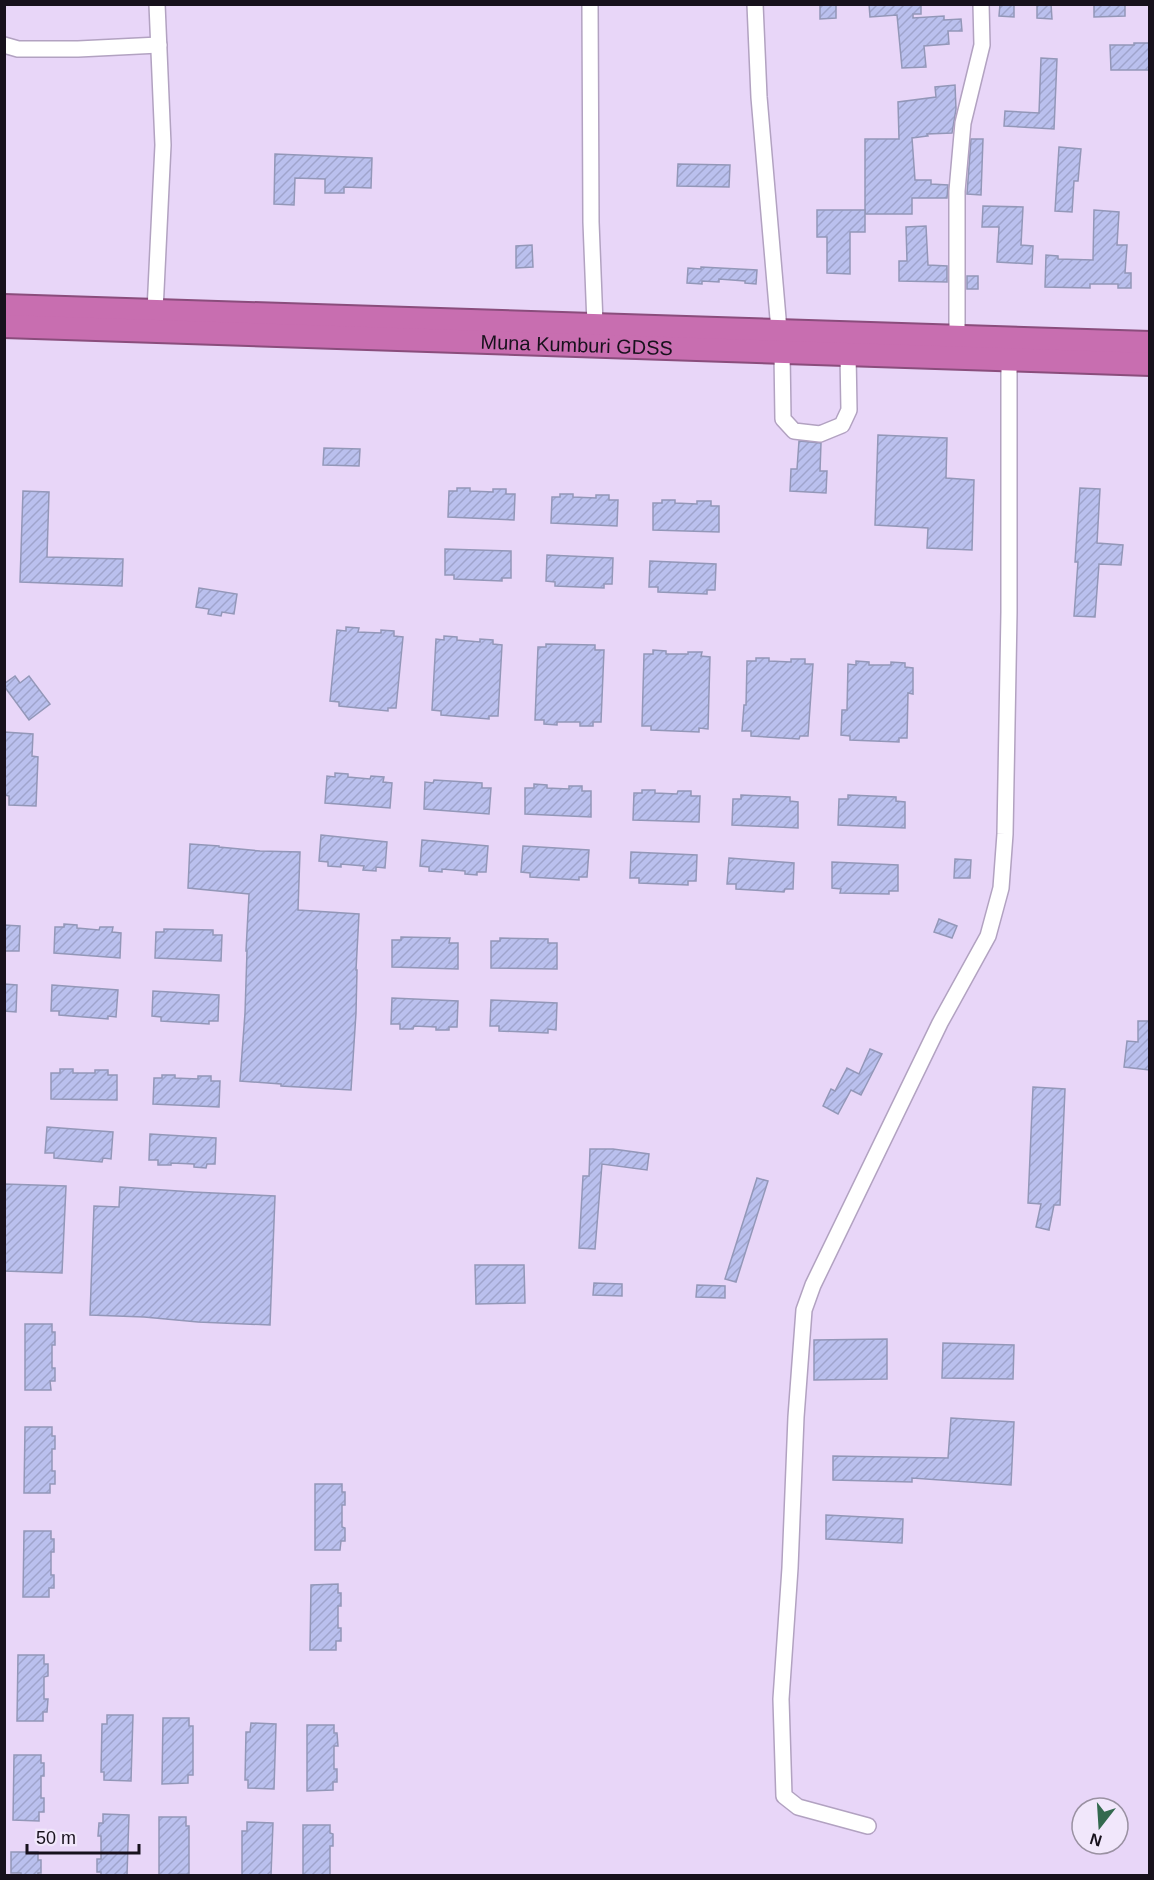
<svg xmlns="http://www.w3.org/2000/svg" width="1154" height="1880" viewBox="0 0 1154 1880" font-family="Arial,sans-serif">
<defs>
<pattern id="building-hatch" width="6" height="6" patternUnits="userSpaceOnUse" patternTransform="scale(1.5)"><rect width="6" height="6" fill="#bac0ee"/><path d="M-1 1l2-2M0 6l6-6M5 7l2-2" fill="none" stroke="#9fa4cc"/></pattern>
</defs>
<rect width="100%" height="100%" fill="#e8d6f8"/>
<g fill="url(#building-hatch)" stroke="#9397b8" stroke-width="1.5">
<polygon points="820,4 836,4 836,18 820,19"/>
<polygon points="869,4 921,4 921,14 913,14 913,18 944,16 944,20 961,19 962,31 948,31 949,44 924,46 926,67 902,68 897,15 870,17"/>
<polygon points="1000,4 1014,4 1014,17 999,16"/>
<polygon points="1037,4 1051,4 1052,19 1037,18"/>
<polygon points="1094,4 1125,4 1125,16 1094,17"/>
<polygon points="1134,43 1149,43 1149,70 1111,70 1110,45 1134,45"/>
<polygon points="1041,58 1057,59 1054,129 1004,126 1005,111 1039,113"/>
<polygon points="955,85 956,109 952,133 927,134 928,136 912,138 915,180 931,180 931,184 948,185 947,198 912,198 912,214 865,214 865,139 899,139 898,102 936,97 935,87"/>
<polygon points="971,139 983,139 981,195 967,194"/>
<polygon points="1059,147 1081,149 1078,181 1074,181 1072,212 1055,211"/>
<polygon points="275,154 372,158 371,188 344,187 344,193 325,193 325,179 295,178 294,205 274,204"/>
<polygon points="678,164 730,165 729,187 677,186"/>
<polygon points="983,206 1023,207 1021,245 1033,246 1032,264 997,262 999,227 982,227"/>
<polygon points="817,210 865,210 865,232 850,232 850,274 827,273 827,237 817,237"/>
<polygon points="1094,210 1119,212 1117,245 1127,245 1125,273 1131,273 1131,288 1118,288 1118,284 1090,284 1090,288 1045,287 1046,255 1058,256 1058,259 1093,260"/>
<polygon points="926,226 928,265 947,266 947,282 899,281 899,261 907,261 906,227"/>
<polygon points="532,245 533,267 516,268 516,246"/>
<polygon points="701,267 757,270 756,284 745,283 745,281 719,279 719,282 702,281 702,284 687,283 688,268 701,269"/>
<rect x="967" y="276" width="11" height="13"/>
<polygon points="878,435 947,438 946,478 974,480 972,550 927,548 928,528 875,525"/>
<polygon points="799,441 821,443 820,471 827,471 826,493 790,491 791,469 797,469"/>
<polygon points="324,448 360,449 359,466 323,465"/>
<polygon points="457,488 470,488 470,491 493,492 493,489 506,489 506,494 515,494 514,520 448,517 449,491 457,491"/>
<polygon points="1080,488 1100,489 1097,543 1123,545 1121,565 1099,564 1095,617 1074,616 1078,562 1075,562"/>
<polygon points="23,491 49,492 47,557 123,559 122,586 20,582"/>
<polygon points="560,494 573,494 573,497 596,498 596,495 609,495 609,500 618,500 617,526 551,523 552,497 560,497"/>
<polygon points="662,500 675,500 675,503 697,504 697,501 711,501 711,506 719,506 719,532 653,530 653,503 662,503"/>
<polygon points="445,549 511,551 511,578 502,578 502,581 454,579 454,575 445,575"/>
<polygon points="547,555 613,558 612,584 604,584 604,588 555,586 555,582 546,581"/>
<polygon points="650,561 716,564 715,590 707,590 707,594 658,592 658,587 649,587"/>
<polygon points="199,588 237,594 234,614 222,612 221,616 208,614 209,609 196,607"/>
<polygon points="346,627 359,628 358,632 381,633 381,630 394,631 394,636 403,637 396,708 388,708 388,711 339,706 339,702 330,701 337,630 346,631"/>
<polygon points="444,636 457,637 457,640 480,642 480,639 493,640 493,644 502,645 498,716 489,716 489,719 441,715 441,711 432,710 436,639 444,640"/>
<polygon points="546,644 595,645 595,650 604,650 601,722 593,722 593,726 580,726 580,722 557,722 557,725 544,724 544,720 535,720 538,647 546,647"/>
<polygon points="653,650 666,651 666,654 688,654 688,652 702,652 701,656 710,657 708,729 699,728 699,732 651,730 651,726 642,726 644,654 653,654"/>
<polygon points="756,658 769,658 769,661 791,662 791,659 805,659 805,664 813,664 808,736 800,736 799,739 751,736 751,731 742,731 744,705 746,705 747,661 756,661"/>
<polygon points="856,661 869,662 869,665 891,665 891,662 905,663 905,667 913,668 913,694 908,693 907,738 899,738 899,742 850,740 850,736 841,735 842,710 847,710 848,664 856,665"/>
<polygon points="15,676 20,683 29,676 50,704 29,720 4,686 4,684"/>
<polygon points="4,732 33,734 32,756 38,757 36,806 9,805 9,796 4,795"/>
<polygon points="335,773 348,774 348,777 370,779 371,776 384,777 383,782 392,783 390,808 325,803 327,776 335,777"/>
<polygon points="434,780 482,783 482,788 491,788 489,814 424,809 425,782 433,783"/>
<polygon points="534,784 547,785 547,788 569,789 569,786 582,786 582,791 591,791 591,817 525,814 525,788 534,788"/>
<polygon points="642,790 655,790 655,793 677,794 678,791 691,791 691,796 700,796 699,822 633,820 634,793 642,793"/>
<polygon points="741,795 790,797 790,801 798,802 798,828 732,825 733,799 741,799"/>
<polygon points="848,795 896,797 896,801 905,802 905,828 838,825 839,799 848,799"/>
<polygon points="321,835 387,842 385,868 376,867 376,871 363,870 364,866 341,864 341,867 328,866 328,862 319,861"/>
<polygon points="422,840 488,846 486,872 477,872 477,875 465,874 465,871 442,869 442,872 429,871 429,867 420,866"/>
<polygon points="190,844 219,846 219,847 260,851 300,852 298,910 359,914 356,970 357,970 356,1013 351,1090 281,1086 281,1084 240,1081 245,1013 247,951 246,951 249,894 188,888"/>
<polygon points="523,846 589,850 587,877 579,877 579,880 530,877 530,873 521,872"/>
<polygon points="631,852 697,855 696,881 688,881 688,885 639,883 639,878 630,878"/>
<polygon points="729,858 794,863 793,889 785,889 784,892 736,889 736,884 727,884"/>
<polygon points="955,859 971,860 970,878 954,878"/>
<polygon points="832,862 898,865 898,891 889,891 889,894 840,893 841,889 832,888"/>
<polygon points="939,919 957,926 952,938 934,932"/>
<polygon points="64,924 77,925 77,928 99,930 100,927 113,927 112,932 121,933 120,958 54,953 55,927 64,927"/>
<polygon points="4,925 20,926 19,951 4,951"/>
<polygon points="164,929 213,930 213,935 222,935 221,961 155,958 156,932 164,932"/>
<polygon points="401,937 450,938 449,943 458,943 458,969 392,967 392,940 401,940"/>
<polygon points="500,938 548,939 548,943 557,943 557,969 491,968 491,941 500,941"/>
<polygon points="4,984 17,985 16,1012 4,1011"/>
<polygon points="52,985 118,990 116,1017 108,1016 108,1019 59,1015 59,1011 51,1011"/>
<polygon points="153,991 219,995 218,1021 209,1021 209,1024 161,1021 161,1017 152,1016"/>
<polygon points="392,998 458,1001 457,1027 449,1027 449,1030 436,1030 436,1027 414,1026 413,1029 400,1029 400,1024 391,1024"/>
<polygon points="491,1000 557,1003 556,1030 548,1029 548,1033 499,1031 499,1026 490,1026"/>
<polygon points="1138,1021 1149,1021 1149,1070 1124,1067 1127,1041 1138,1042"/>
<polygon points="870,1049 882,1054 861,1095 851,1090 838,1114 823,1106 831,1089 835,1091 847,1068 859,1074"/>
<polygon points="60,1069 73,1069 73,1073 95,1073 95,1070 108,1070 108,1075 117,1075 117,1100 51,1099 51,1073 60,1073"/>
<polygon points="162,1075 175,1075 175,1078 198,1079 198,1076 211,1076 211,1081 220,1081 219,1107 153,1104 154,1078 162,1078"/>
<polygon points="1033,1087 1065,1089 1060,1205 1054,1205 1049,1230 1036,1227 1041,1204 1028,1203"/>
<polygon points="47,1127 113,1132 111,1159 103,1158 102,1162 54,1158 54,1153 45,1153"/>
<polygon points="150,1134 216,1138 215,1164 207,1164 206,1168 194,1167 194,1164 171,1163 171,1165 158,1165 158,1160 149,1160"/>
<polygon points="590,1149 613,1149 649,1154 647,1170 602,1164 595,1249 579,1248 583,1176 589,1176"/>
<polygon points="757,1178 768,1181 736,1282 725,1279"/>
<polygon points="4,1184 66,1186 62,1273 4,1271"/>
<polygon points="120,1187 193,1192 275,1196 270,1325 198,1322 144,1317 90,1315 94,1206 119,1207"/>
<polygon points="475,1265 524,1265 525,1303 476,1304"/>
<polygon points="594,1283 622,1284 622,1296 593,1295"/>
<polygon points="697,1285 725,1286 725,1298 696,1297"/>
<polygon points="25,1324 52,1324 52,1332 55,1332 55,1345 52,1345 52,1368 55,1368 55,1381 50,1381 51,1390 25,1390"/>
<polygon points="887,1339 887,1379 814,1380 814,1340"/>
<polygon points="943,1343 1014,1345 1013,1379 942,1378"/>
<polygon points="951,1418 1014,1422 1011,1485 912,1478 912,1482 833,1480 833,1456 948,1458"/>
<polygon points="25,1427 52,1427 52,1436 55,1436 55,1449 52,1449 52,1471 55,1471 55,1484 50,1484 50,1493 24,1493"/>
<polygon points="315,1484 342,1484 342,1492 345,1492 345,1505 342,1505 342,1527 345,1528 345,1541 341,1541 340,1550 315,1550"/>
<polygon points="826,1515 903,1519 902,1543 826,1539"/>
<polygon points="24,1531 51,1531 51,1539 54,1539 54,1552 51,1552 51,1575 54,1575 54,1588 49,1588 49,1597 23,1597"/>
<polygon points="338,1584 338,1593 341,1593 341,1606 338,1606 338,1628 341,1628 341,1641 336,1641 336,1650 310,1650 311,1585"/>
<polygon points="18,1655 44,1655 44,1664 48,1664 48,1676 44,1677 44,1699 48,1699 47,1712 43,1712 43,1721 17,1721"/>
<polygon points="107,1715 133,1715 131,1781 104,1780 104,1772 101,1772 102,1724 107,1724"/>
<polygon points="163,1718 189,1718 189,1726 193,1726 193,1775 188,1775 188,1783 162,1784"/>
<polygon points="251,1723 276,1724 274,1789 248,1788 248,1780 245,1780 246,1732 250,1732"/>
<polygon points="307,1725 334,1725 334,1733 337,1733 338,1746 334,1746 334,1769 337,1769 337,1782 333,1782 333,1790 307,1791"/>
<polygon points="14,1755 41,1755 41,1763 44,1763 44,1776 41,1776 41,1798 44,1798 44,1812 39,1812 39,1821 13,1820"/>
<polygon points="103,1814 129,1815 127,1875 101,1875 101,1872 97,1872 97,1859 101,1859 101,1836 98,1836 99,1823 103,1823"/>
<polygon points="159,1817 186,1817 186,1826 189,1826 189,1874 159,1875"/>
<polygon points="247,1822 273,1823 271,1875 242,1875 242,1831 247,1831"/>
<polygon points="303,1825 330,1825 330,1833 333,1834 333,1846 330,1846 330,1875 303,1875"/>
<polygon points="11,1852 38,1852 38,1860 41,1860 41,1873 38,1873 38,1875 21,1875 21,1873 11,1873"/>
</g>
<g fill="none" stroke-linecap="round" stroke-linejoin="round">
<defs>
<g id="minor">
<polyline points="590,4 591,222 595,324"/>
<polyline points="755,4 759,97 779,330"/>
<polyline points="4,45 18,49 78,49 159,45"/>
<polyline points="155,311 163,145 157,4"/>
<polyline points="957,337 957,191 963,123 982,45 981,4"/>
<polyline points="782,353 783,419 794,431 820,434 842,425 849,410 848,354"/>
<polyline points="868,1826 798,1807 784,1796 781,1699 790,1568 796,1417 804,1310 813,1285 940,1023 988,936 1001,888 1005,834 1009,612 1009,359"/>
</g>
<g id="highway">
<polyline points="4,306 1150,343"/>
<path id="s1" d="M4,326l1146,38"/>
</g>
</defs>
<use href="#minor" stroke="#b2a2c1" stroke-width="18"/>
<use href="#highway" stroke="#8a4d7c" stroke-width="26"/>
<use href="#minor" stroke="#fff" stroke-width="15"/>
<use href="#highway" stroke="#c86eb0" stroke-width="22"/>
</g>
<g text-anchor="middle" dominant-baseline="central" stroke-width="4.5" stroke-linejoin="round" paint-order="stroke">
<g font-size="20" fill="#17111c" stroke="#f1e7fb">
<text stroke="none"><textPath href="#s1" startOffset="573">Muna Kumburi GDSS</textPath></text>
</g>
</g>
<rect width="1154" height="1880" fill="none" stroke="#17111c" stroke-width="12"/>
<g transform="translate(1100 1826) rotate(197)"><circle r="28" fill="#f1e7fb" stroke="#9a91a2" stroke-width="1.5"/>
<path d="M0-4.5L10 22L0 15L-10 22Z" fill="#33694e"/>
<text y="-9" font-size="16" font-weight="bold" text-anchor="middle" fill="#17111c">N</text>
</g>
<path d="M27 1844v9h112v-9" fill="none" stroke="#17111c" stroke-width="3"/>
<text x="36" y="1844" font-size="18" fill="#17111c" stroke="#f1e7fb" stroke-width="4.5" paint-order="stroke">50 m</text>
</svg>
